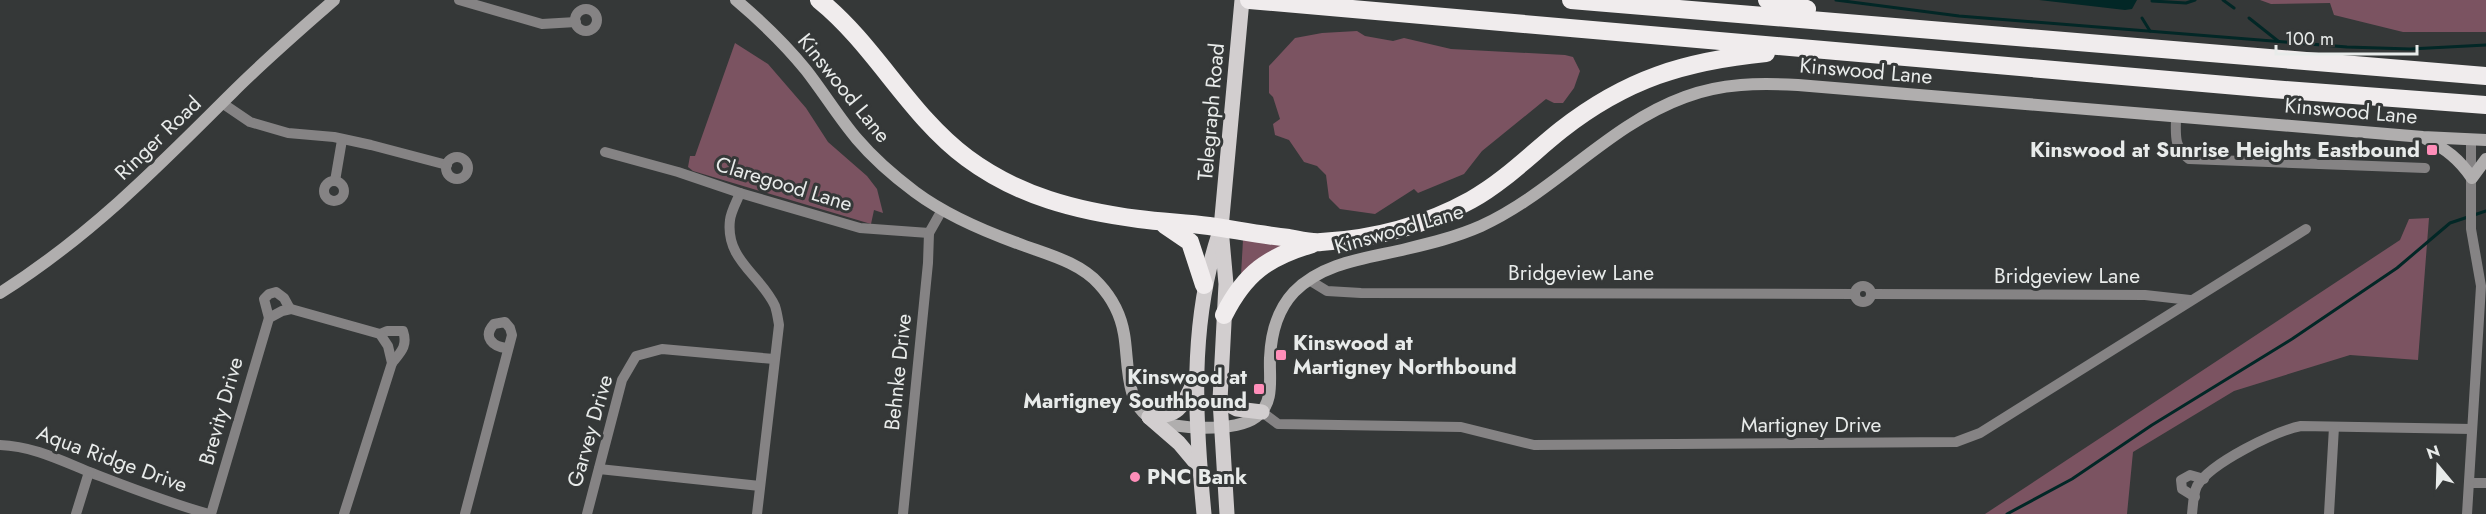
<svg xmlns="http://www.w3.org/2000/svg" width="2486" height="514" viewBox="0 0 2486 514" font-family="Jost,sans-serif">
<rect width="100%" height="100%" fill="#353838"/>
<g fill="#7b5361">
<polygon points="2260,0 2486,0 2486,32 2403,32 2334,15 2330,3 2271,4"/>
<polygon points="1357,31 1365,36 1393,41 1404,38 1451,49 1565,55 1573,57 1580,71 1574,88 1563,103 1554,103 1546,99 1482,151 1464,174 1418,193 1414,189 1375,214 1340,209 1329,198 1326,175 1317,166 1304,162 1289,140 1275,135 1273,124 1280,119 1273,97 1269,93 1269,66 1295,38 1322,33"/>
<polygon points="735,43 768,64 806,108 828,142 867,176 877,189 883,213 874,210 871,224 693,171 688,167 690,156 695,156"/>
<polygon points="2429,218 2418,360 2350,355 2234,391 2133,452 2127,514 1985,514 2400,240 2409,219"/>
<polygon points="1243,240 1282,245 1241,275"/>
</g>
<polygon fill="#022726" points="2039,0 2137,0 2132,9 2125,10"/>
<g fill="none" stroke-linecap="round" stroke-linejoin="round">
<g stroke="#022726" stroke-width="3">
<polyline points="1836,0 1959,16 2347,47 2410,49 2486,45"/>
<polyline points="2223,0 2234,8"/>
<polyline points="2152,1 2186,3 2195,0"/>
<polyline points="2142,18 2150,31"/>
<polyline points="2249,18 2278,41"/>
<polyline points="2474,215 2486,211"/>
<polyline points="2007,514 2072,479 2152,425 2292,339 2397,268 2450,223 2468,217"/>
</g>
<g stroke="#858384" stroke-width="10">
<polyline points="459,0 542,24 576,22"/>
<circle cx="586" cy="20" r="11"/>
<polyline points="222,103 250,122 288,133 334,137 371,145 447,165"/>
<path d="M2176,116c0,18 -3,31 13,43l236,9"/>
<polyline points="605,152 678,172 740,193 860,228 929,233"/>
<circle cx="457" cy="168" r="11"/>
<polyline points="335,181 342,140"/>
<circle cx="334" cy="191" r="10"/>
<path d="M740,193c-3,8 -9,18 -10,27 -5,40 31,55 45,86 2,6 3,13 4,19l-22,189"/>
<polyline points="1309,280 1327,291 1361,293 1855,294"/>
<circle cx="1863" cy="294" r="8"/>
<polyline points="1871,294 2145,295 2190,300"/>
<polyline points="269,318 264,299 269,294 276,292 284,298 290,309"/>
<path d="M380,334l7,-3h16c5,15 -2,21 -11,32"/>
<polyline points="1262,412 1278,424 1461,427 1534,445 1956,442 1980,433 2306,229"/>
<path d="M0,445c33,1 62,16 92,28 39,15 77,30 117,41"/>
<polyline points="599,469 760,486"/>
<polyline points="2469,483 2486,483"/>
<polyline points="2195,497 2182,489 2181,480 2190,475 2204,479"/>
<polyline points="76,514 89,472"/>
<polyline points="211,514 269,318 282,311 291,309 380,334 388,346 392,363 344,514"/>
<path d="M465,514l47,-179 -2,-7 -5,-6 -11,2c-12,13 -1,23 13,24"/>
<polyline points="587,514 622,380 636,356 662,349 774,359"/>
<polyline points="903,514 928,263 929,233 942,210"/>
<path d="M2192,514c1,-8 1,-20 5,-28 13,-23 79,-55 104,-60l171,3"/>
<polyline points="2329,514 2334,427"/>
<polyline points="2467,514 2481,286 2471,229 2471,139"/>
</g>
<g stroke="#b0aeae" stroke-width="12">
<path d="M736,0c26,22 49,44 70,70 18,23 33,48 51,69 17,20 38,38 58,53 31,23 66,38 102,51 28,11 61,18 82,41 13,14 22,32 25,50 5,27 0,70 28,85 21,11 84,13 104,-2 19,-14 13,-39 14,-59 1,-24 8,-49 24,-66 29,-30 74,-34 112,-43 25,-6 50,-12 75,-23 74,-34 127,-101 204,-129 37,-14 74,-14 113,-12l625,52 63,3"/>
<path d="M2426,139c20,10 33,20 46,39l14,-19"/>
<path d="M0,293c89,-56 159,-127 233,-201 32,-32 67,-62 101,-92"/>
</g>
<g stroke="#d2cecf" stroke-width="15">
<polyline points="1220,400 1237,409 1262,412"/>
<polyline points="1149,417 1179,443 1200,468"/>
<path d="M1149,417c30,-1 33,-9 45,-35"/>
<path d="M1204,514c-9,-94 -15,-189 15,-280"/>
<polyline points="1227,514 1220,400 1226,284 1221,228 1242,0"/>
</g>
<g stroke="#f0eced" stroke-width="18">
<path d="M819,0c57,46 89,114 148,158 51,38 110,53 172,61 23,3 46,4 70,7 27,4 53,9 80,12 11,2 22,5 32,4 52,-3 105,-17 150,-42 34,-19 61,-47 90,-70 65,-51 124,-69 205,-77"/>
<polyline points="1249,0 2272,89 2486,105"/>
<polyline points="1571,0 2486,76"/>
<polyline points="1767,0 1807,9"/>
<polyline points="1165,225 1190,242 1204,285"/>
<path d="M1224,315c21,-42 44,-58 88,-71"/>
</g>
</g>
<g fill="#ff8eb9" stroke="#353838" stroke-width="2">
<rect x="2426" y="144" width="12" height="12" rx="3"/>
<rect x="1275" y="349" width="12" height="12" rx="3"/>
<rect x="1253" y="383" width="12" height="12" rx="3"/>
<circle cx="1135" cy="477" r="6"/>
</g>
<g text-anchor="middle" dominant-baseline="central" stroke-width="6" stroke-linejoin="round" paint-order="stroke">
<g font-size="21" fill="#e8ebea" stroke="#353838">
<text transform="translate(1866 71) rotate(5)">Kinswood Lane</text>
<text transform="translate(844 88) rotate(51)">Kinswood Lane</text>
<text transform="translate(2351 111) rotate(5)">Kinswood Lane</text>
<text transform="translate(1211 112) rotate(-85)">Telegraph Road</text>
<text transform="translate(158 138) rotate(-44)">Ringer Road</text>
<text transform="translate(784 184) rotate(17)">Claregood Lane</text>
<text transform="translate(1399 229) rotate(-16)">Kinswood Lane</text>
<text x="1581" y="273">Bridgeview Lane</text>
<text x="2067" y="276">Bridgeview Lane</text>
<text transform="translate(898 372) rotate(-84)">Behnke Drive</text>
<text transform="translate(221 411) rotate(-74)">Brevity Drive</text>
<text x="1811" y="425">Martigney Drive</text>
<text transform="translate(590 431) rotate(-74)">Garvey Drive</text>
<text transform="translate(112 459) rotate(20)">Aqua Ridge Drive</text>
</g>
<g font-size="21" font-weight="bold" fill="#e8ebea" stroke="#353838" text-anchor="end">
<text x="2420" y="150">Kinswood at Sunrise Heights Eastbound</text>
<text x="1293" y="343" text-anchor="start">Kinswood at<tspan x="1293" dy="24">Martigney Northbound</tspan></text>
<text x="1247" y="377">Kinswood at<tspan x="1247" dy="24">Martigney Southbound</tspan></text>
<text x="1147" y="477" text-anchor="start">PNC Bank</text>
</g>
</g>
<g transform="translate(2438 466) rotate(341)" stroke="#353838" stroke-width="4.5" paint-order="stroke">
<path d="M0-4.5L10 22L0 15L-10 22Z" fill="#e8ebea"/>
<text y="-9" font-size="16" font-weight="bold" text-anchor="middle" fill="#e8ebea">N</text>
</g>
<path d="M2276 45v9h141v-9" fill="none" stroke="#e8ebea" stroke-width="3"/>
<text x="2285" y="45" font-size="18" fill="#e8ebea" stroke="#353838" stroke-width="4.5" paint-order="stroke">100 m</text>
</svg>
